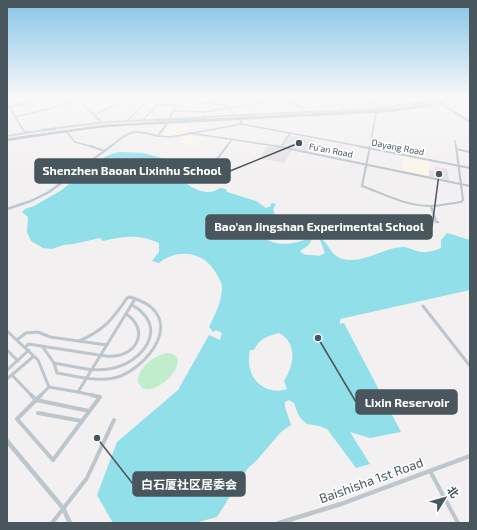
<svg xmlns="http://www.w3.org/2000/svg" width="477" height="530" viewBox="0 0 477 530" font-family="'Exo 2','Noto Sans SC',sans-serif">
<rect width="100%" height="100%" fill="#f2f0f0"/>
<g fill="#fbf5eb">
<polygon points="173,124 188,124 189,125 186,133 170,136 165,136 163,134 169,126"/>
<polygon points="187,135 204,138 195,146 179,143"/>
<polygon points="403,156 429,161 429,176 402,170"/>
</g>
<g fill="#e3e1e2">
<polygon points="290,135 314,140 308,152 283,147"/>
<polygon points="267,146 280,148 292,150 284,163 260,158"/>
<polygon points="435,167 447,169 449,180 429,176 429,170 435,171"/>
</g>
<path fill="#c1edcd" d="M167,353c29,2 -8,44 -25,35l-4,-6c-1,-14 17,-27 29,-29z"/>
<path fill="#91dfe8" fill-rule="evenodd" d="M120,152l23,1 38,10 1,2 -4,3 10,2 -2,3 2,2 -6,5c10,9 26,17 38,8l6,1 1,3 29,9 10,7 5,-2v-3l5,1 -3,5 2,6 -12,22c15,11 33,7 49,0 -1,8 -6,10 -12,14 4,6 12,3 19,5l6,-3 -6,-16c9,5 11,17 21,21 20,8 42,-10 63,-11 4,0 8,2 11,3 10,4 17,2 27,-2v-8l6,-7 23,7v50l-130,29v5l4,-1 57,109 -31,6 -20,-6 20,32 -14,4 -29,-39 -8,-3 -12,-2 -5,-4 -4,-6 -4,-11 -5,-3 -4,2v5l6,18 -10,7 -24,28 -9,8 -31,49 -22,6h-82l-16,-28 20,-53 61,-52 31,-55 11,5 2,-7 -6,-3 -3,2 -4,-5c6,-13 13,-25 13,-40 0,-5 -4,-10 -6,-14 -12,-22 -39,-25 -57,-10l-7,-2 7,-9v-9c-19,-9 -36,-7 -56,-2l-3,-3 -27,6 -10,1 -11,4 -9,-1 -12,-7 -4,-9 1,-15 -6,-5 3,-3 9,-3 26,-15 35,-26 6,-2v-4l10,-5zM279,333c19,10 15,33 5,48l3,8c-5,2 -10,2 -16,1 -18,-5 -25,-22 -21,-40h4c5,-11 13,-14 25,-17z"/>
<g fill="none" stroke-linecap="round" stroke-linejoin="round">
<polyline stroke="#bdc6cc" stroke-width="1.5" points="275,221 275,237 288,239"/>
<g stroke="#bdc6cc" stroke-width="1.5">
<polyline points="195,98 194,99 200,103 226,105"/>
<polyline points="234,98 231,103 226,105 234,116"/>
<polyline points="400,98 412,104"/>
<polyline points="282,99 305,109"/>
<polyline points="366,99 383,108"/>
<polyline points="81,100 90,98"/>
<polyline points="159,104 175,105"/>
<polyline points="174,111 205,112 283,99"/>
<polyline points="96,114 131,98"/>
<polyline points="143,120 164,98"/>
<polyline points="127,121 149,98"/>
<polyline points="66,131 75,142 93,147"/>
<polyline points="189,133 282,147"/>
<polyline points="455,141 456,147"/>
<polyline points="226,147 231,141"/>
<polyline points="281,147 290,133"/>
</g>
<g stroke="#bdc6cc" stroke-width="2">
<polyline points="90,146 105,151"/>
<polyline points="276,146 470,186"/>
<polyline points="456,149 470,152"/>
<polyline points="223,180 227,175 210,168 227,146"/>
<path d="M362,186c22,8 44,20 68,20 11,0 21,-3 31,-4l2,-2 -7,-54"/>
<polyline points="431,206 432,210"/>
</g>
<polyline stroke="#bdc6cc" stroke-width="2.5" points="432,209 436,222 438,222"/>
<g stroke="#bdc6cc" stroke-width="3">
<polyline points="423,306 470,366"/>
<polyline points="7,331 38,360 49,387"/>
<polyline points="18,339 26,333 38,332 50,337 107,345"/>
<path d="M42,346l12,17 3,10c20,3 42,10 61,4 24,-8 59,-45 34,-69 -6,-6 -14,-8 -22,-11l-3,1c-14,21 -24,33 -48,43"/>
<path d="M26,347l2,-3c19,3 39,6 58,9 9,1 18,4 28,3 24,-2 35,-27 12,-42"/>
<polyline points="7,350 18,361"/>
<path d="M54,363c18,3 37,9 55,6 33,-5 62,-42 23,-64"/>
<polyline points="7,370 29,350"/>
<polyline points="12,375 32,396"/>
<polyline points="7,379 34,356"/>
<polyline points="78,392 96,396"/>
<polyline points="40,396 49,387 78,392 135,299"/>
</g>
<g stroke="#bdc6cc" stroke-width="4">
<polyline points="31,395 36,400 89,411"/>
<polyline points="38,413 82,421 53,460 17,419 41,395"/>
<polyline points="82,421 100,397 91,395"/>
<polyline points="430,471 458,523"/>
<polyline points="52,523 87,478 114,420"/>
</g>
<g stroke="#bdc6cc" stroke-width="1.5">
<polyline points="335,98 343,108 347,110"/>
<polyline points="337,101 366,99"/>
<polyline points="7,104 24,131 29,132"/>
<polyline points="15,117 80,101"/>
<polyline points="158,136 171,137 242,124 364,147"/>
<polyline points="370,147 376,113 378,113"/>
</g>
<g stroke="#bdc6cc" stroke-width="2">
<polyline points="358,146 470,168"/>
<polyline points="362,186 370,146"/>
</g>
<g stroke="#bdc6cc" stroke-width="4.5">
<polyline points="7,441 63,508 70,523"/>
<polyline points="279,523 341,504 470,456"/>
</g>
<g stroke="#bdc9d1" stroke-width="2">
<polyline points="77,98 100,121 99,123"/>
<polyline points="202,117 375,109 417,103"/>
<polyline points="240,124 242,119"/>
<polyline points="50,129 106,122 155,120"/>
<polyline points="7,136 44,130"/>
<path d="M110,147c21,-17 22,-18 48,-11l10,-14 11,-24"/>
</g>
<polyline stroke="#bdc9d1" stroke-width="2.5" points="7,209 31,201 49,192 111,146"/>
<g stroke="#b1c3cd" stroke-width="2.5">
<polyline points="439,102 470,122"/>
<polyline points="414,105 441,98"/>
<polyline points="7,107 48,98"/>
<polyline points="375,109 384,109"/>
<polyline points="156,120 205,118"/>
<polyline points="42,130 54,129"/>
<polyline points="7,140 102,126 390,111 427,106 453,98"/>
</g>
<path stroke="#b3b6ba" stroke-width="1" d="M7,139c125,-20 251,-21 377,-29l38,-4 26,-8"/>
</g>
<linearGradient id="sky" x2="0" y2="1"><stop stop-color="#85c5e8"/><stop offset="0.57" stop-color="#f9f8f8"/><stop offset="1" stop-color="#f9f8f8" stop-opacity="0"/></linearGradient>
<rect width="477" height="172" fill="url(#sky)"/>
<g text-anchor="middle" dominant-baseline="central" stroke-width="3.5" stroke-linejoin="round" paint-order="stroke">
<g font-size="9" fill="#49565d" stroke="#fff">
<text transform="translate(398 147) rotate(11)">Dayang Road</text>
<text transform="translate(331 150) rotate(11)">Fu'an Road</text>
</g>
<g font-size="13" fill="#49565d" stroke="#fff">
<text transform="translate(371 480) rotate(-20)">Baishisha 1st Road</text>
</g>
</g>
<path fill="none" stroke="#49565d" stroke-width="1.5" d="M299 143L230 171M439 174L432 227M318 338L356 402M97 438L133 484"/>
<g fill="#49565d" stroke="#fff" stroke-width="1.5">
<circle cx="299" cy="143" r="4"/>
<circle cx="439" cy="174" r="4"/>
<circle cx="318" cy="338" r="4"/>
<circle cx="97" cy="438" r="4"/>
</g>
<g fill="#49565d" stroke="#49565d" stroke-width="1.5">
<rect x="35" y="159" width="195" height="24" rx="4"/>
<rect x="206" y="215" width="226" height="24" rx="4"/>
<rect x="356" y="390" width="101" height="24" rx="4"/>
<rect x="133" y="472" width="112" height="24" rx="4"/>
</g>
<g font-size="12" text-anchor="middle" font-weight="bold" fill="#fff">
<text x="132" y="175">Shenzhen Baoan Lixinhu School</text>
<text x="319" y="231">Bao’an Jingshan Experimental School</text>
<text x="407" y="407">Lixin Reservoir</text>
<text x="189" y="489">白石厦社区居委会</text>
</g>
<rect width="477" height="530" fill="none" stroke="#49565d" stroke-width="16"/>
<g transform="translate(445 498) rotate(53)" stroke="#ffffff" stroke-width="3" paint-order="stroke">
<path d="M0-3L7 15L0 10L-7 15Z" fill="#49565d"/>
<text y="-6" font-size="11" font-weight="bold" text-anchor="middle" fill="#49565d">北</text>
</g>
</svg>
